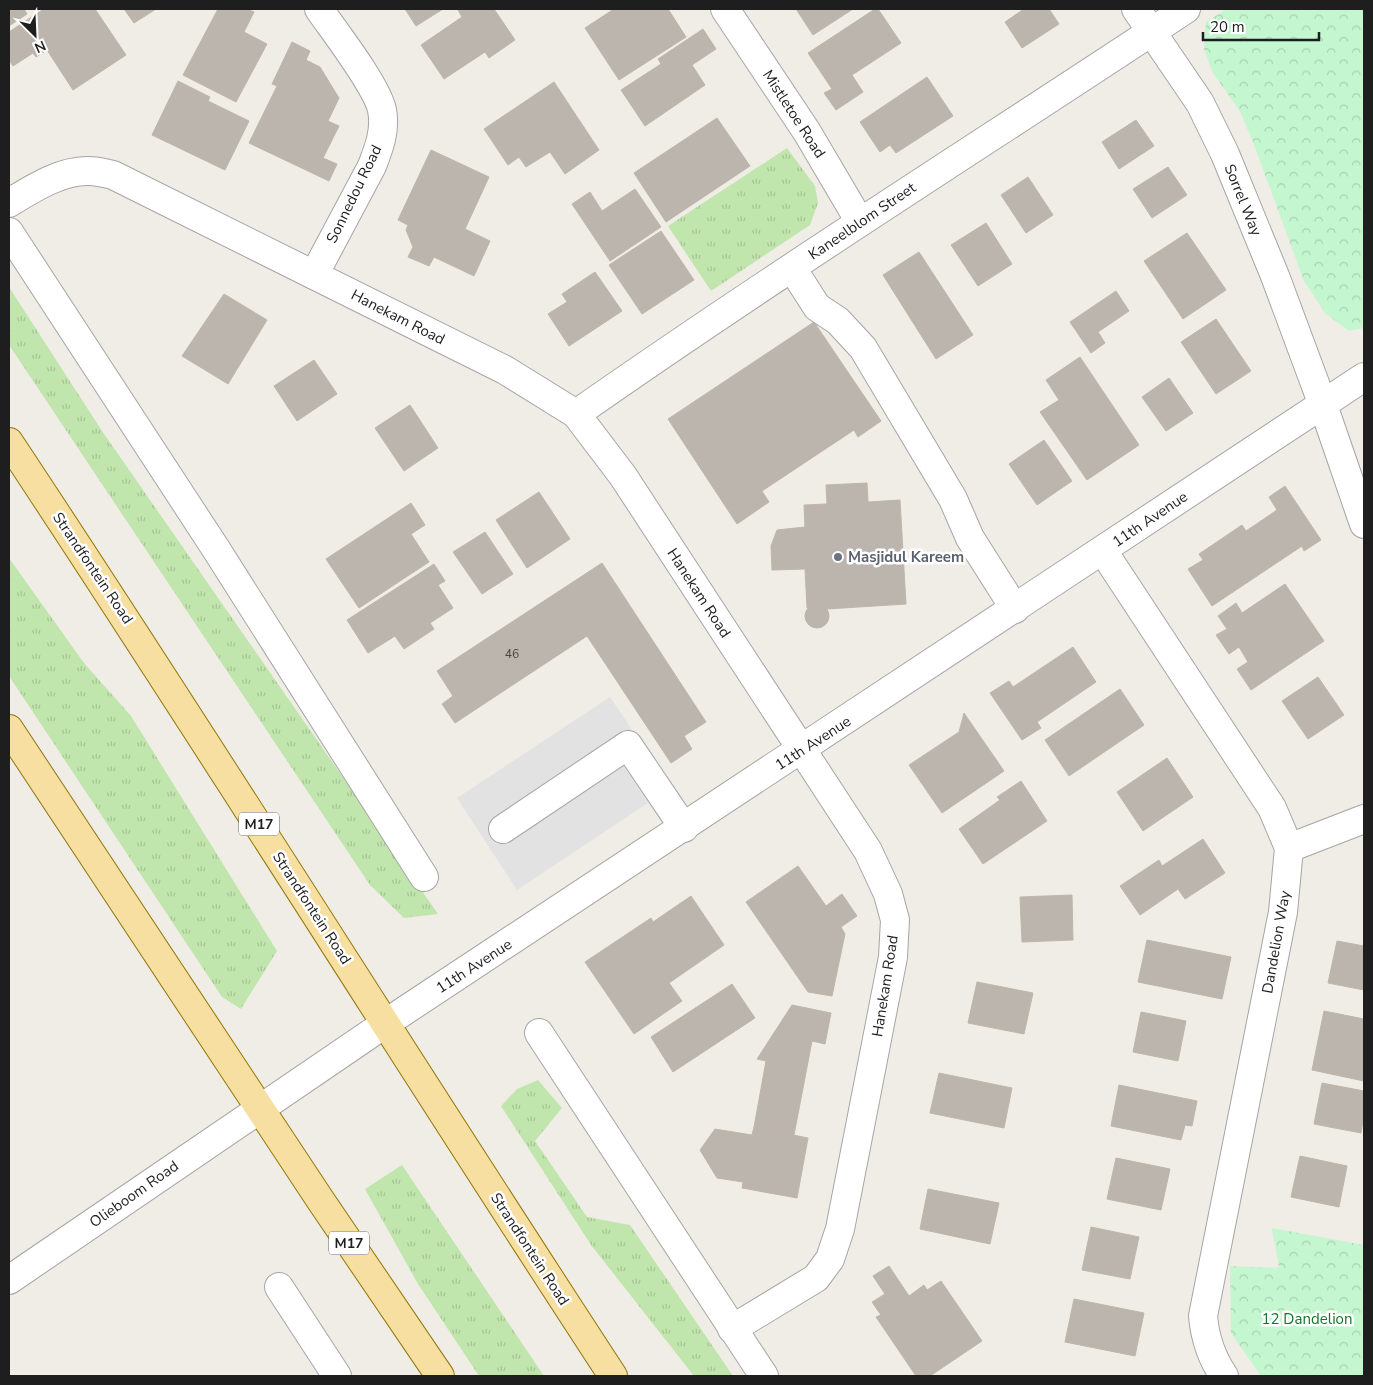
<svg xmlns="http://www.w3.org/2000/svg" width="1373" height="1385" viewBox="0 0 1373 1385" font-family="'Nunito Sans',sans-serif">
<defs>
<pattern id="grass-tufts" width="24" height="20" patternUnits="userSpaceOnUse" patternTransform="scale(1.25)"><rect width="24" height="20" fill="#c1e6ad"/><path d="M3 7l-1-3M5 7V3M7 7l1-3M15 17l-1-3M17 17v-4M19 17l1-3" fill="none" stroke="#a5c594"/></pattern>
<pattern id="park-crowns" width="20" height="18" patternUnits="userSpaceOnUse" patternTransform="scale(1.25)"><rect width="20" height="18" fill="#c4f6cf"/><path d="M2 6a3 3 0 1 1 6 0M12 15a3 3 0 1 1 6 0" fill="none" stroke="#a8d2b1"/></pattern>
</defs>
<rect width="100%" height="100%" fill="#efede5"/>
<g fill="url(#grass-tufts)">
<polygon points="787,148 815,186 818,203 810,225 711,291 668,226"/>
<polygon points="9,287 102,431 438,914 404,918 370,885 9,345"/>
<polygon points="9,558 84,663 131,716 277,951 241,1009 222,997 9,676"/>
<polygon points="538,1080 562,1108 535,1141 587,1217 630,1225 733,1376 694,1376 591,1245 501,1106 517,1089"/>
<polygon points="402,1165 544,1376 545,1376 479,1376 418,1284 365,1189"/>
</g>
<g fill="url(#park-crowns)">
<polygon points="1227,9 1364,9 1364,328 1349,331 1325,313 1304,281 1253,142 1240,111 1213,73 1204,49 1206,22"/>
<polygon points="1272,1228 1364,1245 1364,1376 1261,1376 1231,1333 1230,1266 1279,1268"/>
</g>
<polygon fill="#e2e2e2" points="610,697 631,728 627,771 648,803 517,890 457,798"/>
<g fill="#bbb5ae" stroke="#bfb6a8">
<polygon points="9,9 24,9 27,14 9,26"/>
<polygon points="44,9 95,9 126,55 73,90 47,50 36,57 33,53 13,66 9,60 9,32"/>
<polygon points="124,9 156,9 134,23"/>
<polygon points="218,9 247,9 254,12 244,32 267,44 236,102 183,75"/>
<polygon points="405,9 443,9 416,26"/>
<polygon points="460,9 494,9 515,40 489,58 485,52 444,79 421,45 462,17 458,10"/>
<polygon points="614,9 668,9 686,37 619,80 585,28"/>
<polygon points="796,9 853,9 813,35"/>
<polygon points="875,9 878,9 901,43 852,75 863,92 836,110 824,93 832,89 808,53"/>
<polygon points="1024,9 1049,9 1059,24 1022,48 1005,22"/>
<polygon points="703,29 716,49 692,65 705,85 645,126 621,90 661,64 658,59"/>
<polygon points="292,42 310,51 306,60 320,67 339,98 328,121 339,126 323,158 337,164 329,181 249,143 277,86 272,84"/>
<polygon points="927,77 953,116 896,153 890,145 880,152 860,122"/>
<polygon points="178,81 210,97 208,101 249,121 225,170 152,135"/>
<polygon points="554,82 599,150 565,174 550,152 526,167 519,157 508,165 484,129"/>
<polygon points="717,118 750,166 666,222 634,173"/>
<polygon points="1136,120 1154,146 1119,169 1102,142"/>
<polygon points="431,150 489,177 465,229 490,241 474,276 434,257 429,266 408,257 413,247 406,230 408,225 398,220"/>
<polygon points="1168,167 1187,195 1152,218 1133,189"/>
<polygon points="1028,177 1053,215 1026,233 1001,195"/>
<polygon points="635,189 661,227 610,261 572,204 590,192 602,211"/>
<polygon points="986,223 1012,264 978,286 951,245"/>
<polygon points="661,231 694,280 642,314 609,265"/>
<polygon points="1187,233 1226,290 1183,319 1144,261"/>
<polygon points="919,252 973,335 936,359 883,275"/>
<polygon points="595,272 622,311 569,346 548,314 567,302 562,294"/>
<polygon points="1116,291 1129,311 1098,332 1105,343 1091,353 1070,322"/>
<polygon points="224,294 267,320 228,384 182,356"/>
<polygon points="1216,319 1251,371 1216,394 1181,342"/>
<polygon points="814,322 881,421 858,437 854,430 762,491 769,502 737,524 668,419"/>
<polygon points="1080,357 1139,445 1087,480 1040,412 1059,400 1046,380"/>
<polygon points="314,360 337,394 297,421 274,386"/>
<polygon points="1169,378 1193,413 1166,431 1142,397"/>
<polygon points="410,405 438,448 404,471 375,428"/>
<polygon points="1044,440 1072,481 1037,505 1009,464"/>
<polygon points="867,483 868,502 900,500 906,604 827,609 821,604 814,604 807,608 805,569 772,570 771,546 777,530 805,527 804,505 827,504 826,485"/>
<polygon points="1285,486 1321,540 1304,551 1302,546 1212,606 1188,569 1203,560 1199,554 1242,525 1246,531 1277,510 1269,497"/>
<polygon points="539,492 570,539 527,568 496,520"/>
<polygon points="411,503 425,525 411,534 429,562 359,608 326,559"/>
<polygon points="485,532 513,574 482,594 453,552"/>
<polygon points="602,563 706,722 684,736 692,749 671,763 587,636 455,723 442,704 453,696 437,671"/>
<polygon points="434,564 445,581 438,585 453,608 430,623 434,629 404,649 395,636 368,653 347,620"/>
<polygon points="1285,584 1324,641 1251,690 1237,669 1248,662 1239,647 1229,654 1216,635 1227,629 1218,616 1236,603 1242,613"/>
<circle cx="817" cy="616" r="12"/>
<polygon points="1073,647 1096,682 1037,722 1041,728 1022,740 990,693 1009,681 1013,687"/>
<polygon points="1318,677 1344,715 1308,739 1282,701"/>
<polygon points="1120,689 1144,725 1069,776 1045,740"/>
<polygon points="964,713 1004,771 942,813 909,765 959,732"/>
<polygon points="1167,758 1193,797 1143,831 1117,792"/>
<polygon points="1021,781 1047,821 983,864 959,829 1000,800 997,797"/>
<polygon points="1203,839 1225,873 1185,899 1178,889 1140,915 1120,886 1159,860 1162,866"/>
<polygon points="798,866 826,906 842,894 857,916 841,927 845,934 832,996 808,992 746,902"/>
<polygon points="1072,895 1073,940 1022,942 1020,897"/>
<polygon points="691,896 724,945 669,983 682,1001 634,1034 585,962 651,918 653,922"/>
<polygon points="1147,940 1231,957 1222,999 1138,982"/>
<polygon points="1337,941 1364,946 1364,990 1328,983"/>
<polygon points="977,982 1033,993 1024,1034 968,1023"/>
<polygon points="732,984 755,1018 673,1072 651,1037"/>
<polygon points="792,1005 831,1013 825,1044 812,1041 794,1135 754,1127 766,1061 757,1059"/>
<polygon points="1324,1011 1364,1019 1364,1081 1312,1070"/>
<polygon points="1141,1012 1186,1021 1178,1061 1133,1052"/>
<polygon points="939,1073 1012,1088 1004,1128 930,1113"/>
<polygon points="1322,1083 1364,1091 1364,1115 1361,1133 1314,1124"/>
<polygon points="1119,1085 1197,1101 1192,1126 1185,1125 1181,1140 1111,1126"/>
<polygon points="754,1127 808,1138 797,1198 742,1188 743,1182 717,1178 700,1150 715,1129 752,1135"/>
<polygon points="1300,1156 1347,1166 1339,1207 1291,1197"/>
<polygon points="1116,1158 1170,1169 1161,1210 1107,1199"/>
<polygon points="928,1189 999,1203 990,1244 920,1229"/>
<polygon points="1091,1227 1139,1237 1130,1279 1082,1270"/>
<polygon points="889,1266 909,1296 924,1285 927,1290 941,1281 982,1341 930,1376 916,1376 876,1317 881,1315 872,1302 885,1294 873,1276"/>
<polygon points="1074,1299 1144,1313 1135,1356 1065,1342"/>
</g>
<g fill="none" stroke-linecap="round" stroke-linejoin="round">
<defs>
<g id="minor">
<polyline points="725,9 807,132 860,222"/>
<polyline points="1136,9 1200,103 1225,154 1275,276 1323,405 1364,524"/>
<path d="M9,203c23,-14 52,-33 80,-32 8,0 16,2 24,4l392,195 71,44 47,62 245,375 20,43 7,26 -2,37 -53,272 -10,30 -14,19 -84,51"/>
<polyline points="9,232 216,549 424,877"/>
<polyline points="792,268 817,307 838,321 863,348 953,499 970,538 1015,609"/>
<path d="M314,275l58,-109c7,-18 14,-36 10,-56 -5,-24 -47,-78 -63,-101"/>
<path d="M576,414c200,-140 406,-270 610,-405"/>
<path d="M1103,551l169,257 17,40 -6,64 -80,404c2,23 8,41 21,60"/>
<polyline points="503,829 628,745 684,828"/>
<polyline points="1289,848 1364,819"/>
<polyline points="539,1033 764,1376"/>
<polyline points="9,1280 386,1023 1364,377"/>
<polyline points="279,1287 337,1376"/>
</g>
<g id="major">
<path d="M9,442c205,309 401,624 604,934"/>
<polyline points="9,729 321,1201 440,1376"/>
</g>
</defs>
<use href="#minor" stroke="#a5a5a5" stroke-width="30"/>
<use href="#major" stroke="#907708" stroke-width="30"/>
<use href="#minor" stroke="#fff" stroke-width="28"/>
<use href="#major" stroke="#f7dea1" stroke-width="28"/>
</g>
<circle fill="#6b7280" stroke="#fff" stroke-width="2" cx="838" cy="557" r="5"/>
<g text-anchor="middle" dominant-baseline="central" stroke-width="5" stroke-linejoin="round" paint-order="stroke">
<g font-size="12" fill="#454442">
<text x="512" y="654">46</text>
</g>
<g fill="#fff" stroke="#626262" stroke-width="1">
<rect x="239" y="812.5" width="40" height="23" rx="4"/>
<rect x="329" y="1231.5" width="40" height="23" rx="4"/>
</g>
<g font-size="14" font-weight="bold" fill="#1e1e1e">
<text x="259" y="824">M17</text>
<text x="349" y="1243">M17</text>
</g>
<g font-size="15" fill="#1e1e1e" stroke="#fff">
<text transform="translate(794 114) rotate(57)">Mistletoe Road</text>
<text transform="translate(354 194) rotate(-64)">Sonnedou Road</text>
<text transform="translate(1243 200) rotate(68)">Sorrel Way</text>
<text transform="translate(862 221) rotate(-34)">Kaneelblom Street</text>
<text transform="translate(398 317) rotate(27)">Hanekam Road</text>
<text transform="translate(1150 519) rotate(-34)">11th Avenue</text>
<text transform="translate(93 568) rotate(56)">Strandfontein Road</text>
<text transform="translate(699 593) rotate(57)">Hanekam Road</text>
<text transform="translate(813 743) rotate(-33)">11th Avenue</text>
<text transform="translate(312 908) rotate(57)">Strandfontein Road</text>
<text transform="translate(1276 942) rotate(-80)">Dandelion Way</text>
<text transform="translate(474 966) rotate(-33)">11th Avenue</text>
<text transform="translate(885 986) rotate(-81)">Hanekam Road</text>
<text transform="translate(134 1194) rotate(-35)">Olieboom Road</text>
<text transform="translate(530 1249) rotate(57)">Strandfontein Road</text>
</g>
<g font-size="15" font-weight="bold" fill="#5b616d" stroke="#fff" text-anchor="start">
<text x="848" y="557">Masjidul Kareem</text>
</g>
<g font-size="15" fill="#117729" stroke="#fff">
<text x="1307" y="1319">12 Dandelion</text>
</g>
</g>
<rect width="1373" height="1385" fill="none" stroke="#1e1e1e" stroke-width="20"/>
<g transform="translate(35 35) rotate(156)" stroke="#ffffff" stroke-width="4" paint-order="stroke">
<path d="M0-4L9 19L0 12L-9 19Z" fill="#1e1e1e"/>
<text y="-8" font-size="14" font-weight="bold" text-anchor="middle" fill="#1e1e1e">N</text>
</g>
<path d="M1203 32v8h116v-8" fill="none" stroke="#1e1e1e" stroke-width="2.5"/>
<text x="1210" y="32" font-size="15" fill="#1e1e1e" stroke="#ffffff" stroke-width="4" paint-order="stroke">20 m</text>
</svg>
